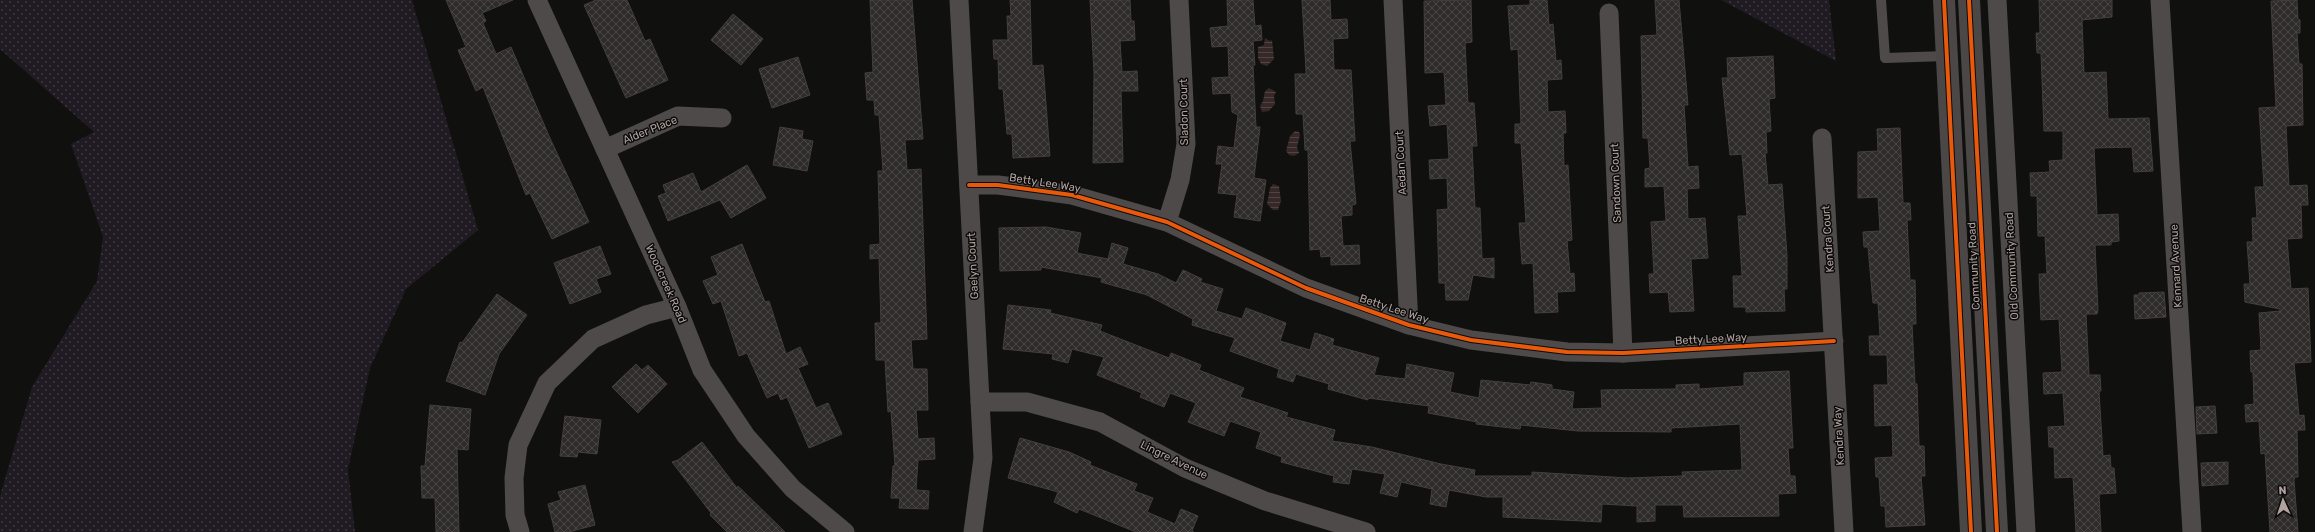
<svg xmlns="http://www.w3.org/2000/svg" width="2315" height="532" viewBox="0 0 2315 532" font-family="Rubik,sans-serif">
<defs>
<pattern id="grass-dots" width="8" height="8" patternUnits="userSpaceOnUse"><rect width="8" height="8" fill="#201b23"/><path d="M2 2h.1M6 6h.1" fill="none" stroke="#3e3940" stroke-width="1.8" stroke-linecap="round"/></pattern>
<pattern id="water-rules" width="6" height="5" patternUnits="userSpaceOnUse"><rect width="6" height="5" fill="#372828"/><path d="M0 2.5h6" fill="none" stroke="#524444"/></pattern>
<pattern id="building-cross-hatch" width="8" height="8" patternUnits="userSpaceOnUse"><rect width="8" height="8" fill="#2e2c2b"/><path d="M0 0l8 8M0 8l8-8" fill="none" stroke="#4a4746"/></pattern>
</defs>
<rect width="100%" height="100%" fill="#10100f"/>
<g fill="url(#grass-dots)">
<polygon points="0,0 412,0 478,230 406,289 370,368 348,469 355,532 0,532 0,496 32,387 97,281 103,237 71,144 94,132 0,49"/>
<polygon points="1721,0 1829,0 1836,61"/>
</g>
<g fill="url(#water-rules)">
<polygon points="1265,38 1270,41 1272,40 1274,59 1267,66 1261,64 1258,58 1258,47 1264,45"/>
<polygon points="1269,88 1276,92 1274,96 1275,104 1269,111 1262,112 1260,106 1263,101 1265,91"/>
<polygon points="1295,131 1299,132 1300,135 1297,147 1299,153 1294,156 1289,155 1286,151 1290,136"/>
<polygon points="1273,184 1279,186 1281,201 1278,210 1273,210 1267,204 1270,188"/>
</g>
<g fill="url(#building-cross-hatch)" stroke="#443f3e">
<polygon points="446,0 513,0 482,13 486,21 483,23 496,54 511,47 549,136 589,222 552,239 530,193 526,195 483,87 476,91 458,50 466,47"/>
<polygon points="596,0 627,0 645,41 650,39 668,80 626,98 584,5"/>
<polygon points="870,0 912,0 923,139 905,140 907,170 921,169 927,339 911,340 913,369 927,369 928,410 916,410 918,439 934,438 935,459 918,460 916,490 929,491 928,509 899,508 900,498 891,498 893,466 895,466 891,411 888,412 885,360 876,360 875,323 881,323 879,258 870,259 870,245 880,244 878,171 883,171 879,115 875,115 874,100 867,100 865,73 873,72"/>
<polygon points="1010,0 1030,0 1032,66 1043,65 1050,156 1013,158 1012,134 1007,134 1003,89 999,89 998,59 994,59 993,40 1008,40 1007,16 1011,16"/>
<polygon points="1090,0 1130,0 1131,21 1134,21 1135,40 1120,41 1122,72 1137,71 1138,91 1121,91 1123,162 1093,163 1094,73"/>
<polygon points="1227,0 1253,0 1255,26 1261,25 1262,40 1253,41 1255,65 1253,65 1256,127 1260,127 1254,178 1266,180 1260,221 1234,217 1237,195 1218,193 1222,164 1216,164 1218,146 1234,148 1238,115 1232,112 1231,93 1213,94 1212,78 1229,77 1228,46 1212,47 1210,28 1228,26"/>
<polygon points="1302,0 1330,0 1331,20 1347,19 1348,38 1333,39 1334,70 1351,70 1355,141 1350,141 1356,204 1352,205 1352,215 1341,216 1343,246 1359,245 1360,264 1331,265 1331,256 1321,257 1320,249 1310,250 1308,150 1305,150 1303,114 1296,114 1295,74 1306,74 1306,71"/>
<polygon points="1471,0 1472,42 1465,43 1468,103 1474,103 1477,146 1472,146 1475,208 1480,208 1482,259 1494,258 1494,278 1473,275 1468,300 1446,300 1445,283 1439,283 1437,210 1448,209 1447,178 1430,179 1429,160 1449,159 1447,124 1430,126 1428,106 1446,105 1444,72 1425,73 1424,1"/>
<polygon points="1530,0 1547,0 1549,25 1553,24 1556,61 1561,60 1562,79 1547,80 1548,112 1565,111 1566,133 1563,133 1564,166 1568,165 1572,240 1567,241 1570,274 1574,273 1575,291 1557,292 1558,312 1535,313 1533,263 1522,264 1519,223 1526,223 1521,143 1515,143 1515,124 1521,124 1518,49 1511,50 1508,6 1530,5"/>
<polygon points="1655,0 1679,0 1688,105 1684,105 1688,167 1698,166 1699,188 1687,189 1688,219 1705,218 1708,258 1691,259 1694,311 1670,312 1668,292 1650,293 1649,274 1654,274 1651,222 1666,221 1664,186 1645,187 1645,169 1650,168 1648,138 1643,138 1641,36 1657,35"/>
<polygon points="2039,0 2112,0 2112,17 2082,20 2084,73 2106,72 2108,119 2149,118 2153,171 2134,172 2132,147 2094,148 2097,215 2118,214 2119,241 2111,242 2111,245 2095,245 2098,310 2097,314 2086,314 2089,375 2100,375 2101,391 2099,391 2103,456 2110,455 2111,468 2114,468 2116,493 2099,494 2101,532 2076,532 2073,477 2055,478 2054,447 2049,447 2048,427 2065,426 2063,393 2044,394 2043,373 2062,372 2059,319 2041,320 2039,274 2047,274 2045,236 2038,236 2037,196 2031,196 2030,173 2050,172 2049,161 2063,160 2063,131 2044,131 2041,53 2037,53 2036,33 2040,33"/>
<polygon points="2297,0 2298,19 2300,20 2300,33 2297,33 2299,64 2302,64 2303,125 2286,126 2289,186 2307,185 2308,205 2301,205 2302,238 2287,239 2291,289 2308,288 2311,362 2294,363 2299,416 2304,415 2305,430 2297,430 2298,477 2295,477 2294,480 2298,532 2270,532 2265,453 2261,454 2259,421 2246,422 2245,405 2254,404 2253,372 2251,372 2250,351 2261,350 2259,313 2280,311 2280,309 2245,302 2244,284 2250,284 2247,242 2253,242 2252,218 2257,218 2255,187 2264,187 2259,108 2276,107 2271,1"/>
<polygon points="733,14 763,39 741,65 711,40"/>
<polygon points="1773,56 1775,98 1769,99 1771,131 1766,132 1767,153 1765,153 1768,185 1782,184 1787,256 1787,289 1784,289 1785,311 1746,312 1746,307 1734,307 1733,276 1742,276 1738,216 1747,216 1742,154 1730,155 1722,78 1728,78 1727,58"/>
<polygon points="798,57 810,95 772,108 759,69"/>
<polygon points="780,127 803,131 802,139 813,141 807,171 773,165"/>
<polygon points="1900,128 1903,203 1910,203 1911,220 1907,220 1910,280 1915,280 1916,324 1912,324 1915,384 1917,384 1919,446 1924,446 1925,476 1921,476 1925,525 1886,527 1885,506 1881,506 1879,477 1876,477 1875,458 1893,457 1892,425 1875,426 1874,385 1888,385 1887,355 1870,355 1869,336 1880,336 1878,303 1873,303 1868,247 1864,247 1863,232 1880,231 1878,197 1858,198 1858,152 1878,151 1877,129"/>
<polygon points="747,165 766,198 731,218 720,200 668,221 658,196 666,193 663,185 693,173 701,192"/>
<polygon points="1046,227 1081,233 1077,253 1108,259 1112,243 1128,248 1123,264 1158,274 1176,283 1183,270 1202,279 1200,282 1223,289 1216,311 1242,319 1246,308 1286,323 1280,341 1310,350 1315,333 1334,339 1332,345 1379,358 1374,375 1405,379 1407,364 1454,373 1450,392 1479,398 1481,380 1530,385 1531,382 1552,385 1552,389 1574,392 1572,409 1602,408 1601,390 1676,389 1676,385 1699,384 1699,389 1744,386 1744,373 1789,371 1793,448 1788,448 1790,476 1795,476 1796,493 1778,494 1779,516 1684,517 1683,505 1655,505 1655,521 1637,522 1637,506 1602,504 1601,522 1503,517 1503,497 1486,497 1449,490 1446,507 1430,504 1432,489 1401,482 1397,497 1380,493 1385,474 1352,469 1349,484 1333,482 1334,476 1281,462 1282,457 1256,448 1261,432 1230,421 1224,436 1188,422 1196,403 1170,393 1164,407 1140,397 1142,393 1097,375 1104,357 1072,349 1068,363 1052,359 1053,354 1003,349 1008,305 1051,310 1050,313 1102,325 1100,331 1169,358 1171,353 1201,365 1199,370 1244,388 1240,397 1288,413 1286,417 1335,430 1332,441 1372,447 1441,464 1475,470 1474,476 1532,476 1532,472 1628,478 1683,476 1682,472 1742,470 1740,424 1671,428 1671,432 1578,431 1521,425 1520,429 1476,424 1477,422 1428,413 1429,406 1368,398 1368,400 1328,389 1329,384 1296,374 1293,382 1277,377 1279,369 1230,351 1235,338 1192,325 1193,319 1147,295 1101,282 1102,278 1041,267 1041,270 1000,271 999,228"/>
<polygon points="742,244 765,302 769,301 786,354 800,347 808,364 798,368 816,408 828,403 842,434 809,448 787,397 781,400 778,393 767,398 747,353 739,356 721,301 713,304 703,281 718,275 711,257"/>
<polygon points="600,246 611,274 596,279 601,292 570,304 554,263"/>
<polygon points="2164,292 2166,317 2135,319 2134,295 2139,295 2139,293"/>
<polygon points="497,294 527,315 499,354 485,395 446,381 460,342 462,343"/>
<polygon points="636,364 642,370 648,365 667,384 638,413 612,387"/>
<polygon points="430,405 471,409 468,450 457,449 459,532 436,532 435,498 422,498 421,466 425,466"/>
<polygon points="2215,406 2217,433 2197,434 2196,407"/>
<polygon points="565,416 601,420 597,454 578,452 577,457 560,456"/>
<polygon points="1020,438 1069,452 1091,462 1090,465 1137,484 1134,491 1153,498 1147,512 1175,524 1181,509 1198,516 1192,531 1194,532 1136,532 1079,509 1077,513 1054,502 1058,492 1008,478"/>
<polygon points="702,442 737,488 738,486 785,532 727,532 710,515 711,513 672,462 678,460"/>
<polygon points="2228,462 2228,484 2202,486 2201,463"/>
<polygon points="585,485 595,525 569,532 555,532 548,504 561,500 558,492"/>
</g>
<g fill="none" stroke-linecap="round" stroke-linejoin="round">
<polyline stroke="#4f4a4a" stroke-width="10" points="1881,0 1885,58 1947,56"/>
<g stroke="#4f4a4a" stroke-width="19">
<polyline points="537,0 677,307 702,370 746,436 793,489 845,532"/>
<polyline points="959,0 983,458 973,532"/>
<polyline points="1393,0 1409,325"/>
<polyline points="1997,0 2026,532"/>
<polyline points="2160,0 2192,532"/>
<polyline points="1609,13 1623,353"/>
<polyline points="1822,138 1844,532"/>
<polyline points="605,149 678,116 722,118"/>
<polyline points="969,185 998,185 1072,195 1167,222 1306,288 1409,325 1471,340 1567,352 1623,353 1834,341"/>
<polyline points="1167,222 1180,180 1186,144 1179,0"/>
<polyline points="980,402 1027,402 1100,422 1185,468 1265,501 1366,532"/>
<polyline points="520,532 515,515 514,478 518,445 547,383 593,339 646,315 677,307"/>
</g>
<g stroke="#4b4746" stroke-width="22">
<polyline points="1944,0 1971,532"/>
<polyline points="1969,0 1997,532"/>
</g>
<defs>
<g id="cycleway">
<polyline points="1944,0 1971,532"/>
<polyline points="1969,0 1997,532"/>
<polyline points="969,185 998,185 1072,195 1167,222 1306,288 1409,325 1471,340 1567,352 1623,353 1834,341"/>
</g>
</defs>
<use href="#cycleway" stroke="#0b0b0a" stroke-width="6"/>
<use href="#cycleway" stroke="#e8590c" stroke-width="4"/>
</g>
<g text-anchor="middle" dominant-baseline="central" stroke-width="3" stroke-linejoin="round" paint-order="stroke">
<g font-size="11" fill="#b2a29f" stroke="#0b0b0a">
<text transform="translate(1184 112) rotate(-91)">Sladon Court</text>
<text transform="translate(650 130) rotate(-22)">Alder Place</text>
<text transform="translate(1401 163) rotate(-93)">Aedan Court</text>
<text transform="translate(1045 183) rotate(9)">Betty Lee Way</text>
<text transform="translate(1616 183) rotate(-92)">Sandown Court</text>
<text transform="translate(1828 239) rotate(-94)">Kendra Court</text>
<text transform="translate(973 266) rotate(-93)">Gaelyn Court</text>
<text transform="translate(1974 266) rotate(-93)">Community Road</text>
<text transform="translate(2012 266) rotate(-93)">Old Community Road</text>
<text transform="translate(2176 266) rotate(-93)">Kennard Avenue</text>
<text transform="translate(666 284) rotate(66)">Woodcreek Road</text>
<text transform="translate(1394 309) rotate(18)">Betty Lee Way</text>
<text transform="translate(1711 339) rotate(-3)">Betty Lee Way</text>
<text transform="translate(1839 436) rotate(-93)">Kendra Way</text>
<text transform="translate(1174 460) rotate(26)">Lingre Avenue</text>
</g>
</g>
<g transform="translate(2283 500) rotate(357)" stroke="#0b0b0a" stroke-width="3" paint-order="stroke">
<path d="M0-3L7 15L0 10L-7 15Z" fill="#b2a29f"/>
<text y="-6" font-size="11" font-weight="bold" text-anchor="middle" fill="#b2a29f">N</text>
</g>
</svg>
